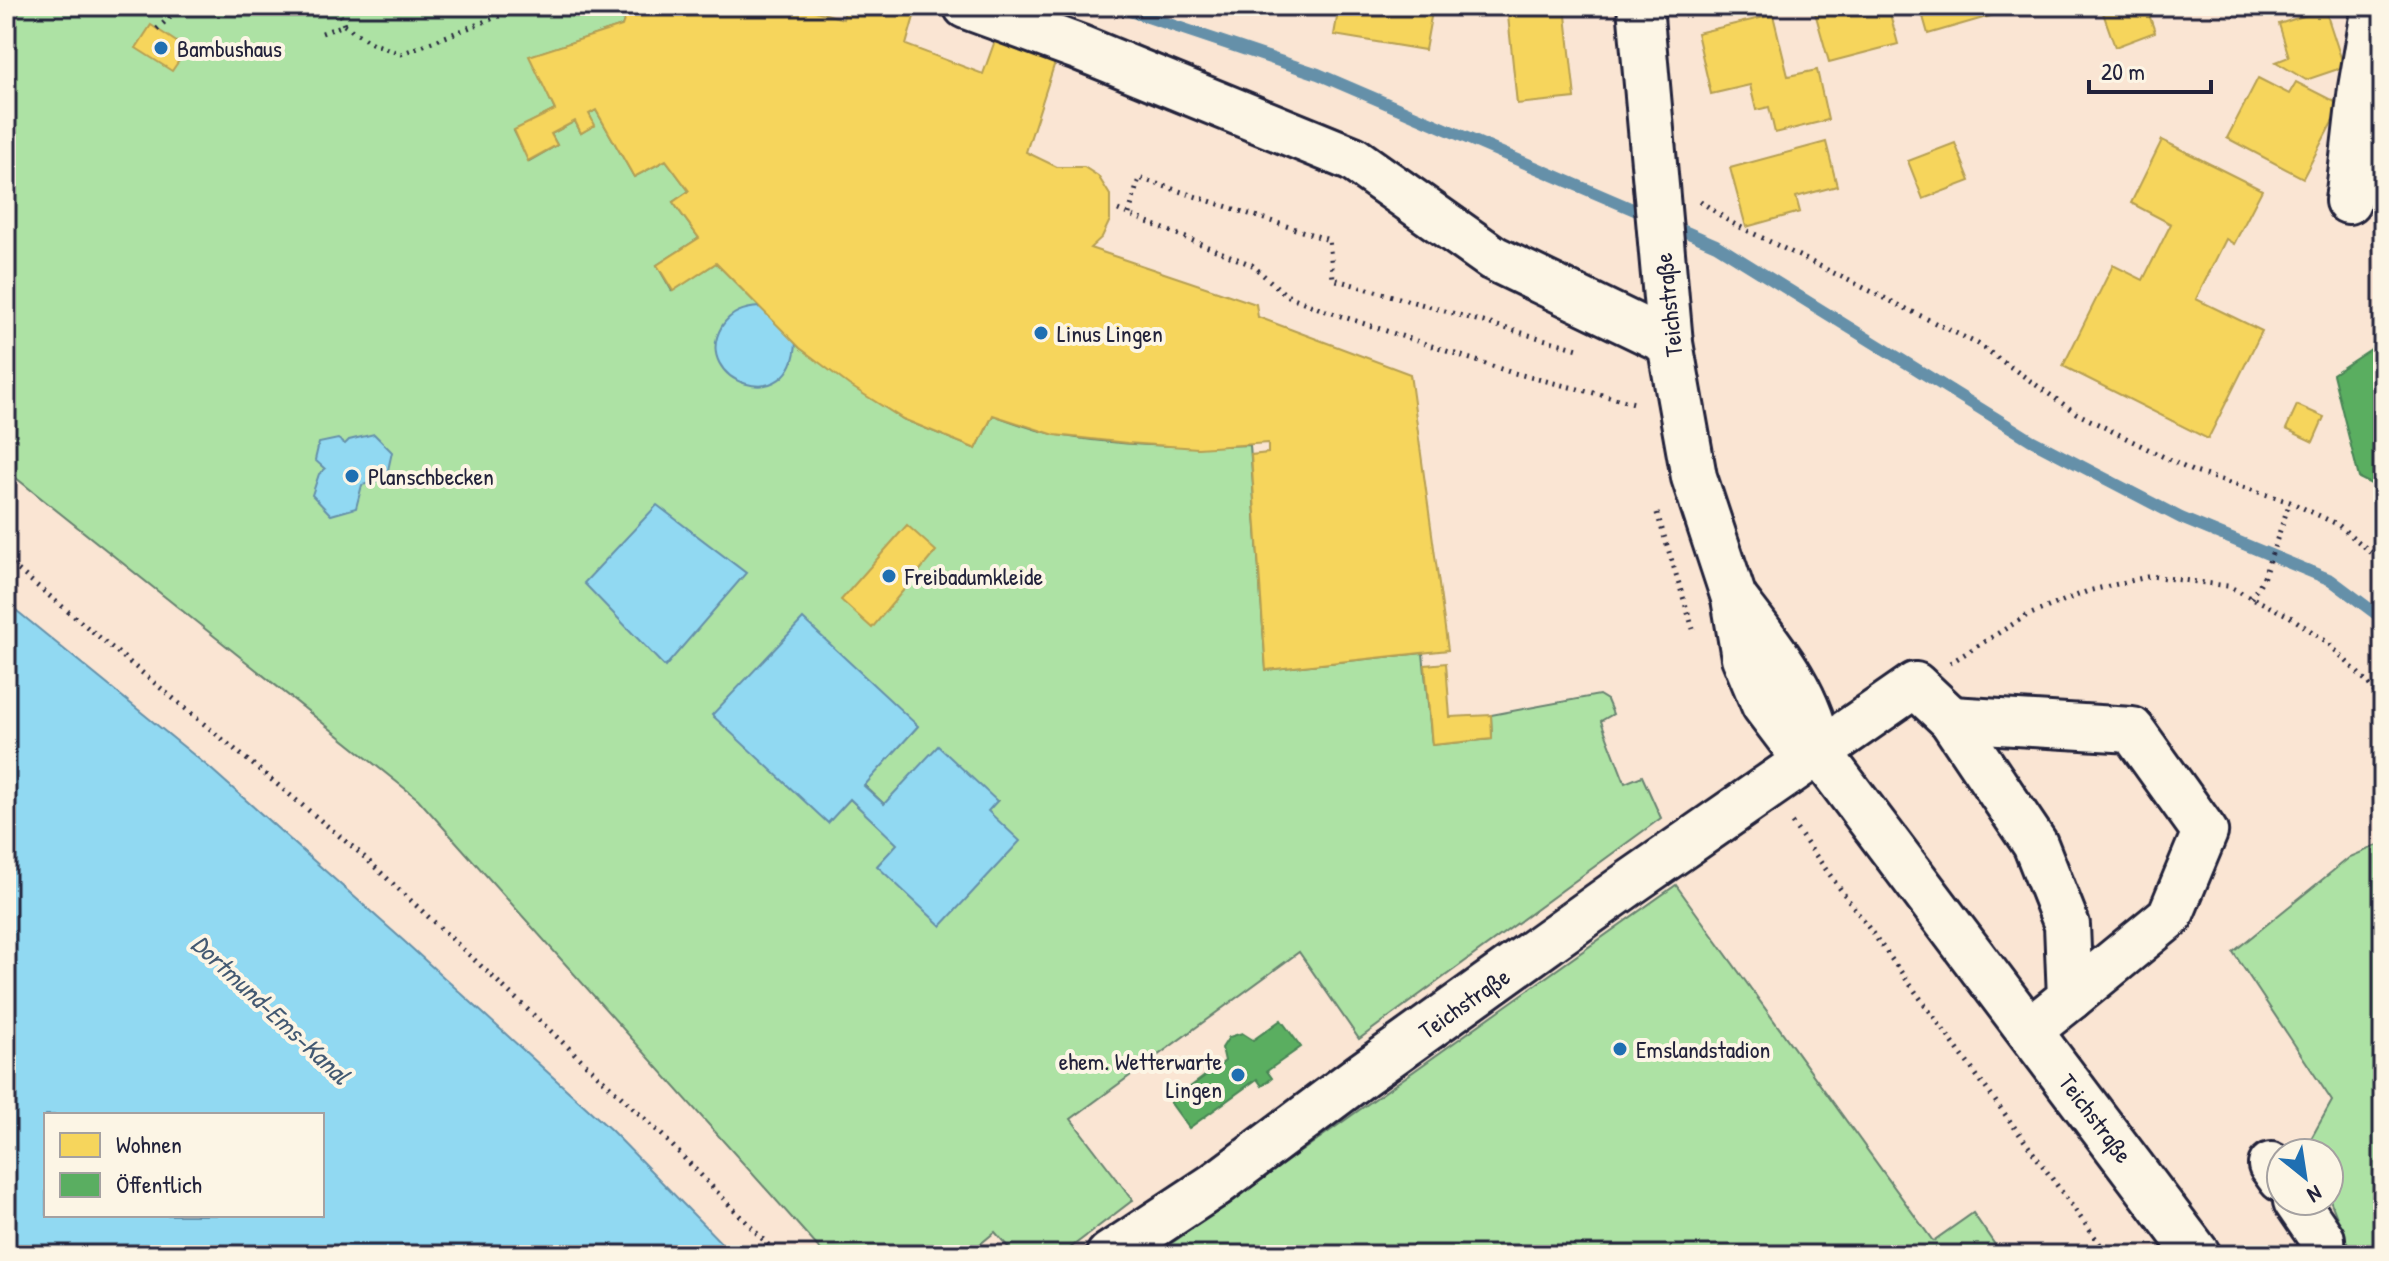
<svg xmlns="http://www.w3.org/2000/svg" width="2389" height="1261" viewBox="0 0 2389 1261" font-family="'Patrick Hand',sans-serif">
<rect width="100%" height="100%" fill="#fae5d3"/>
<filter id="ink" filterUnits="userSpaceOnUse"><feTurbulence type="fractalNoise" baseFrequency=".0125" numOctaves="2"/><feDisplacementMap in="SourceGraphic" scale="16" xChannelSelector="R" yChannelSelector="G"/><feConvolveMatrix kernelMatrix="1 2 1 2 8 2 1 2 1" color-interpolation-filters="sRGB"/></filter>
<g filter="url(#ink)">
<g fill="#ade2a4" stroke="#688270" stroke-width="2" fill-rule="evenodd">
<path d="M6,6h623l-7,20 -92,30 25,54 -41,21 15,30 28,-16 -6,-11 24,-13 6,12 13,-8 -5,-11 7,-4 38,67 32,-17 23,31 -16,11 26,36 -42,27 15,26 44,-28 84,85 103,71 73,30 17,-34c21,7 43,16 65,20 64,11 128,13 192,10l16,225 157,-17 9,92 60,-6 -1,-24 108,-20 8,5 6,14 -12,7 24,62 17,-7 19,42 -302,221 -60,-87 -228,167 62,81 -72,55h-46l-20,-23 -28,23h-142l-407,-456 -412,-329zM918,726l-54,59 20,19 113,-3 -10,10 -110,55 21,-22 -48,-45 -23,23z"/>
<polygon points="2383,843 2383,1255 2348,1255 2348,1246 2329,1197 2329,1153 2312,1153 2308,1144 2332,1101 2233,952 2350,857"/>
<polygon points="1676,885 1933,1241 1973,1213 2002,1255 1155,1255"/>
</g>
<g fill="#91d9f2" stroke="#6590a9" stroke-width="2" fill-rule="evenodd">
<path d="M760,307l36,34c-2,78 -107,41 -74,-15 9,-14 22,-18 38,-19z"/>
<polygon points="374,434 392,452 386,479 362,485 356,508 331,515 312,495 319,474 325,469 315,460 319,443 338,439 345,444 349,440"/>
<polygon points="657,505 746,573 665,667 584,583"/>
<path d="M6,602l205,167 194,173 206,188 122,125h-727zM322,1115v100h-276v-100z"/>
<polygon points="803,619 918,726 864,786 884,804 938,746 997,801 988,811 1020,841 941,926 877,866 897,844 850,799 828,823 712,715"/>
</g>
<g fill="#f6d55c" stroke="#b69f52" stroke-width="2">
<polygon points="629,6 799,6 843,19 846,6 917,6 906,45 983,74 997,35 1057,56 1026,152 1057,167 1084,167 1098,176 1110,195 1110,220 1102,237 1090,248 1256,304 1258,317 1410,374 1448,650 1266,670 1251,455 1268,453 1268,443 1198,448 1127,443 1055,435 993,415 976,449 903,419 849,385 800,348 716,263 673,291 657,265 699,238 673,202 689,191 666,160 634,177 596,110 589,114 595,125 581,133 575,121 551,134 557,145 528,161 514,130 555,110 529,56 622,26"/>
<polygon points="1339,6 1433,6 1425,50 1334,35"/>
<polygon points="1507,6 1565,6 1575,98 1517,104"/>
<polygon points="1827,6 1888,6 1898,44 1829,62 1814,9"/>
<polygon points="1920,6 2010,6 2011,10 1928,34"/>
<polygon points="2110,6 2146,6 2155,32 2115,47 2102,10"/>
<polygon points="2325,9 2344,67 2306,80 2276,62 2289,57 2279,24"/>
<polygon points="1773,15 1788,76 1817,70 1828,120 1775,133 1769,107 1756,110 1750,85 1711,94 1697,33"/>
<polygon points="151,25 187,49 172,71 136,48"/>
<polygon points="2258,78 2289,94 2296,82 2341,105 2303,178 2227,138"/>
<polygon points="2162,140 2262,190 2234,244 2226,239 2196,299 2262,331 2208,439 2063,366 2113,265 2143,280 2171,224 2131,203"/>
<polygon points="1826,142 1837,186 1796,197 1800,212 1746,227 1730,168"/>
<polygon points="1955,143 1970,181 1923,199 1908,161"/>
<polygon points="2297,405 2324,417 2313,442 2286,429"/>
<polygon points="907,525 936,551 872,628 841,600"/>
<polygon points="1446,663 1450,717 1491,715 1492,739 1432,745 1425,665"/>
</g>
<g fill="#5aae61" stroke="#498456" stroke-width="2">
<polygon points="2383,341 2383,490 2359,478 2333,374"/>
<polygon points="1281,1020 1301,1047 1267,1071 1272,1078 1262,1086 1257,1079 1189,1128 1170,1102 1225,1061 1222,1048 1229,1037 1242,1033 1253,1040"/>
</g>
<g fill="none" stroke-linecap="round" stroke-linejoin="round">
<g stroke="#6590a9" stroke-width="12">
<polyline points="1115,6 1318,74 1651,217"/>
<polyline points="1668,224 1716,245 2031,440 2181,518 2331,580 2383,619"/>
</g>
<defs>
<g id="minor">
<polyline points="966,6 1078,47 1353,159 1493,258 1670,343"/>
<polyline points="1640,6 1670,343 1694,477 1734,598 1744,657 1764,705 1792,742 1819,752"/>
<polyline points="2348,201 2361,88 2375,6"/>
<path d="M1734,598c35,46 77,95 85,154l379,503"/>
<polyline points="1951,719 2132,730 2205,832 2170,916 2070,998"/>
<polyline points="2271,1165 2281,1179"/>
<polyline points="2296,1201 2322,1239 2323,1255"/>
<polyline points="1109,1255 1215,1185 1362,1075 1630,883 1915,685 1951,719 2035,844 2067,925 2070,998 2030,1030"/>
</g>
</defs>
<use href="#minor" stroke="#22223b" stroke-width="50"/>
<g stroke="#22223b" stroke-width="5" stroke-dasharray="2 6" stroke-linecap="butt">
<polyline points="600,6 627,11"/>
<polyline points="344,25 369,42 401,54 525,6"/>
<polyline points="157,29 182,6"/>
<polyline points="322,33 344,25 337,6"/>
<polyline points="1700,201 1730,222 1978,344 2076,413 2192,471 2290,502 2337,524 2383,562"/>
<polyline points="1118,210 1252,265 1286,295 1323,310 1510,372 1638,404"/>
<polyline points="1129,214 1139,178 1329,240 1333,279 1578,349"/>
<polyline points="1657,513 1693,629"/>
<polyline points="6,560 360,853 663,1136 778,1255"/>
<polyline points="2251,598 2263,579 2290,502"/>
<polyline points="1950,663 2026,616 2088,591 2151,576 2228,586 2289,616 2327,642 2368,683 2383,704"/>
<polyline points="1792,823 2108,1255"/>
</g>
<use href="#minor" stroke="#fcf5e5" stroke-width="44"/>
</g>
</g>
<g fill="#1f6fb2" stroke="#fcf5e5" stroke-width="3">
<circle cx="161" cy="48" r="8"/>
<circle cx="1041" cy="333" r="8"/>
<circle cx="352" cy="476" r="8"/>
<circle cx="889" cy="576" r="8"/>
<circle cx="1620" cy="1049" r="8"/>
<circle cx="1238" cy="1075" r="8"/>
</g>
<g text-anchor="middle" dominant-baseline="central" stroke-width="8" stroke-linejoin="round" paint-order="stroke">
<g font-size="24" fill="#22223b" stroke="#fcf5e5" text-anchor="start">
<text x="177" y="48">Bambushaus</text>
<text x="1057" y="333">Linus Lingen</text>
<text x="368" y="476">Planschbecken</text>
<text x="905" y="576">Freibadumkleide</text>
<text x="1636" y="1049">Emslandstadion</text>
<text x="1222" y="1061" text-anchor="end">ehem. Wetterwarte<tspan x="1222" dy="28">Lingen</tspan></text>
</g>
<g font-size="24" fill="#22223b" stroke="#fcf5e5">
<text transform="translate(1668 305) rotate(-96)">Teichstraße</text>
<text transform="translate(1464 1003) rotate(-35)">Teichstraße</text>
<text transform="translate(2096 1118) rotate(53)">Teichstraße</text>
</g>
<g font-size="26" font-style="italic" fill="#435972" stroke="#fcf5e5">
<text transform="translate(271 1009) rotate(43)">Dortmund-Ems-Kanal</text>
</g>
</g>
<rect width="2389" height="1261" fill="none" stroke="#fcf5e5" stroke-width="32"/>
<rect x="16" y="16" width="2357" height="1229" fill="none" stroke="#22223b" stroke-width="3" filter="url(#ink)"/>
<rect x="44" y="1113" width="280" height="104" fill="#fcf5e5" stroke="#a5a1a1" stroke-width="2"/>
<rect x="60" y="1133" width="40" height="24" fill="#f6d55c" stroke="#a5a1a1" stroke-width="2"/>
<text x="116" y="1153" font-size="24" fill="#22223b">Wohnen</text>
<rect x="60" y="1173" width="40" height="24" fill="#5aae61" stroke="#a5a1a1" stroke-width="2"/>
<text x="116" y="1193" font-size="24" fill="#22223b">Öffentlich</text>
<g transform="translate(2305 1177) rotate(150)"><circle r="38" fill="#fcf5e5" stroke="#a5a1a1" stroke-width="2"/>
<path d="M0-6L14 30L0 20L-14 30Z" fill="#1f6fb2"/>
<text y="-12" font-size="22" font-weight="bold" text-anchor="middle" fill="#22223b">N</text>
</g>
<path d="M2089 80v12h122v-12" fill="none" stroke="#22223b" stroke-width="4"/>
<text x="2101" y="80" font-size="24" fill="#22223b" stroke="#fcf5e5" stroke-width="6" paint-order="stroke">20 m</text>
</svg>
